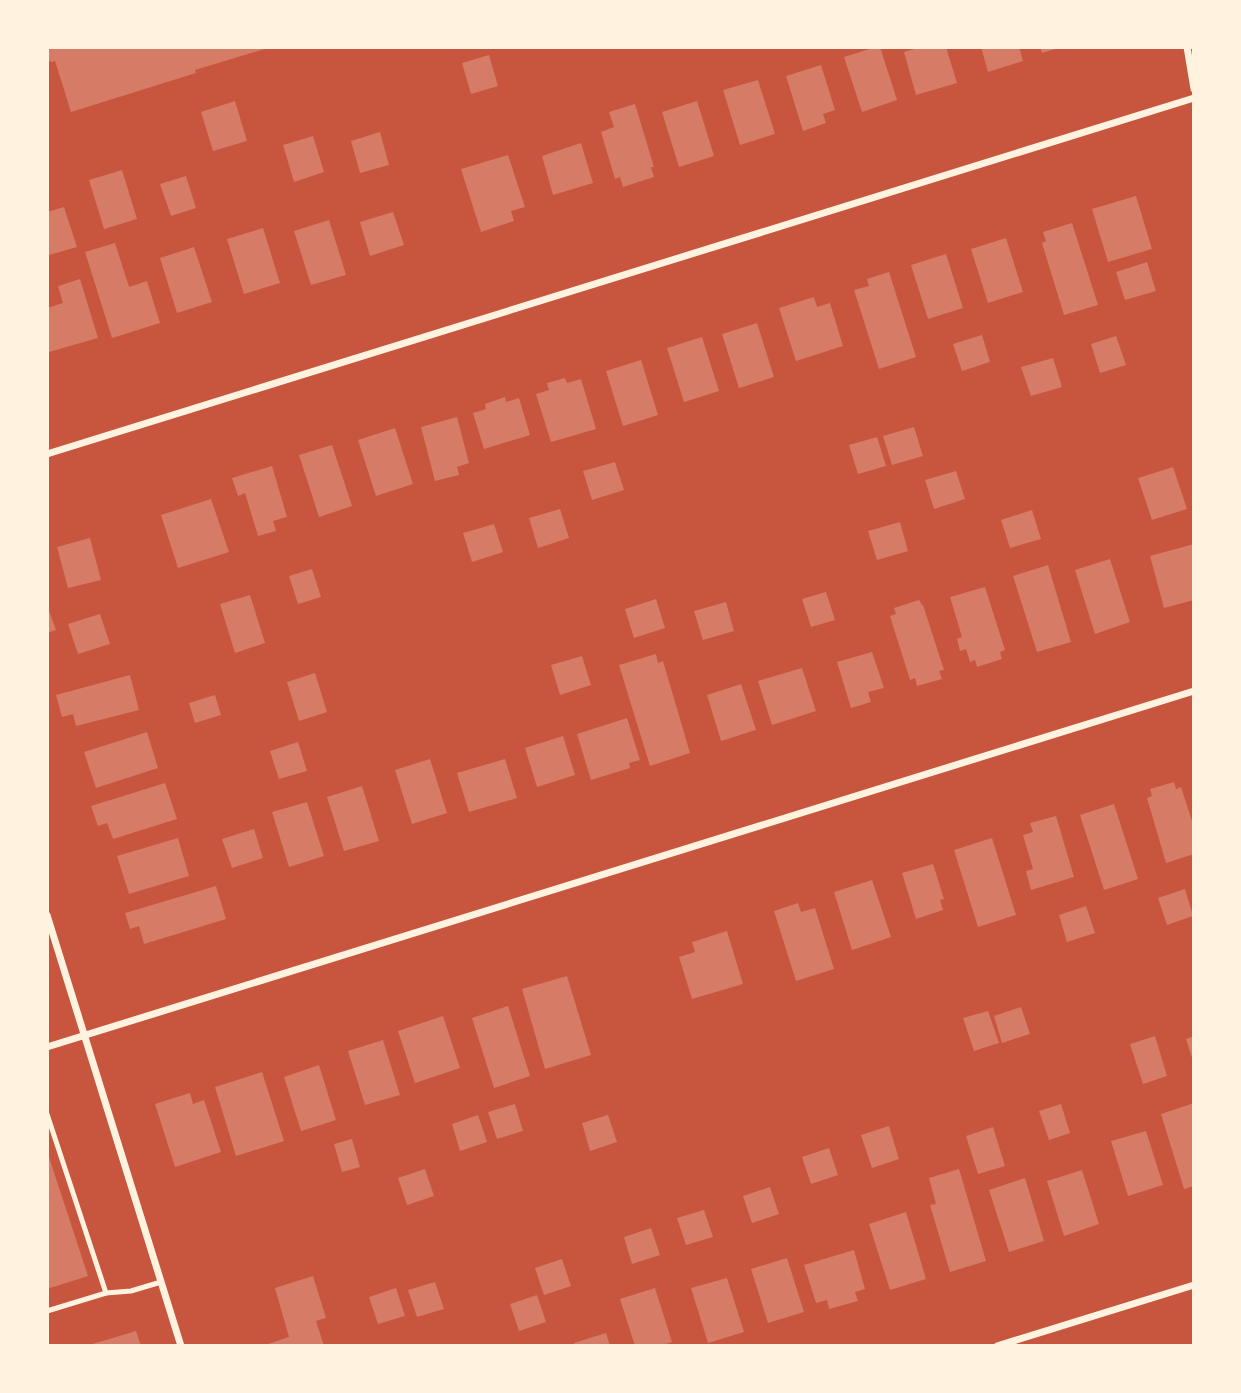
<svg xmlns="http://www.w3.org/2000/svg" width="1241" height="1393" viewBox="0 0 1241 1393" font-family="'Fira Sans Condensed',sans-serif">
<rect width="100%" height="100%" fill="#c8553d"/>
<g fill="#d67c66">
<polygon points="47,47 268,47 268,48 195,70 196,73 71,112 55,61 52,62 47,60"/>
<polygon points="876,47 880,47 897,100 862,112 844,57"/>
<polygon points="921,47 946,47 957,83 916,95 904,52"/>
<polygon points="981,47 1019,47 1023,61 988,72"/>
<polygon points="1040,47 1059,47 1059,48 1042,53"/>
<polygon points="489,55 498,86 471,94 462,63"/>
<polygon points="821,65 835,110 823,114 826,123 803,131 786,76"/>
<polygon points="758,80 775,134 740,145 723,90"/>
<polygon points="235,101 247,141 213,151 201,112"/>
<polygon points="697,101 714,156 679,167 662,112"/>
<polygon points="635,104 654,167 651,167 654,177 623,187 620,177 615,179 601,132 614,127 609,112"/>
<polygon points="380,132 389,165 360,173 351,141"/>
<polygon points="313,136 324,172 294,182 283,145"/>
<polygon points="581,143 593,183 553,195 542,156"/>
<polygon points="508,155 525,207 511,211 514,221 481,232 461,169"/>
<polygon points="122,170 137,219 104,229 89,180"/>
<polygon points="186,176 196,208 171,216 160,184"/>
<polygon points="1136,196 1152,249 1108,262 1092,209"/>
<polygon points="64,207 77,247 49,255 47,250 47,212"/>
<polygon points="393,212 404,245 370,256 360,222"/>
<polygon points="329,220 346,275 311,285 294,231"/>
<polygon points="1072,223 1098,305 1064,315 1042,243 1046,241 1043,232"/>
<polygon points="263,228 280,283 244,294 227,239"/>
<polygon points="1006,238 1023,292 988,303 971,249"/>
<polygon points="115,243 129,287 147,281 160,323 112,338 85,252"/>
<polygon points="194,247 212,302 177,313 160,258"/>
<polygon points="946,254 963,308 928,319 911,265"/>
<polygon points="1147,262 1156,291 1125,300 1116,272"/>
<polygon points="889,272 916,357 879,369 854,290 869,286 867,279"/>
<polygon points="80,279 98,338 49,352 47,346 47,308 63,303 58,286"/>
<polygon points="814,297 817,307 830,303 843,346 796,361 779,308"/>
<polygon points="757,323 774,377 739,388 722,334"/>
<polygon points="982,335 990,362 962,371 953,344"/>
<polygon points="1116,336 1126,365 1100,373 1091,344"/>
<polygon points="702,337 719,391 684,402 667,348"/>
<polygon points="1053,358 1062,387 1031,396 1021,367"/>
<polygon points="641,360 658,415 623,426 606,371"/>
<polygon points="565,378 567,383 581,379 596,429 551,442 536,394 549,390 547,383"/>
<polygon points="505,397 506,402 519,398 530,435 484,449 473,413 486,409 485,404"/>
<polygon points="457,417 469,463 457,467 459,475 435,481 421,427"/>
<polygon points="914,427 923,456 892,465 883,436"/>
<polygon points="395,428 413,484 376,496 358,440"/>
<polygon points="877,437 886,466 858,474 849,445"/>
<polygon points="332,445 352,506 319,517 299,455"/>
<polygon points="615,462 624,490 592,500 583,471"/>
<polygon points="272,466 287,517 273,521 276,531 258,536 245,493 238,496 232,478"/>
<polygon points="1173,467 1187,509 1152,520 1138,478"/>
<polygon points="956,471 965,499 934,509 925,480"/>
<polygon points="211,499 229,552 178,568 161,515"/>
<polygon points="560,509 569,538 538,548 529,518"/>
<polygon points="1032,510 1041,539 1010,548 1001,520"/>
<polygon points="900,522 908,551 877,560 868,531"/>
<polygon points="494,524 503,552 472,562 463,533"/>
<polygon points="90,538 101,580 68,588 57,547"/>
<polygon points="1194,544 1194,600 1164,608 1150,556"/>
<polygon points="1110,559 1130,622 1095,634 1075,570"/>
<polygon points="1048,565 1071,642 1037,652 1013,576"/>
<polygon points="312,569 321,597 298,604 289,576"/>
<polygon points="985,587 1005,650 1000,652 1002,659 977,667 975,660 970,662 966,649 960,651 957,639 962,637 950,597"/>
<polygon points="826,592 835,620 811,627 802,599"/>
<polygon points="250,595 265,643 235,653 220,604"/>
<polygon points="656,599 665,628 634,638 625,609"/>
<polygon points="919,600 922,605 923,605 944,670 939,671 942,679 917,686 915,678 910,680 890,616 896,614 894,608"/>
<polygon points="726,602 734,631 703,640 694,611"/>
<polygon points="47,605 56,630 47,633"/>
<polygon points="100,614 110,644 78,654 68,624"/>
<polygon points="872,652 884,688 868,692 871,702 851,708 837,662"/>
<polygon points="656,654 658,663 663,661 690,753 650,766 619,665"/>
<polygon points="582,656 591,685 560,695 551,665"/>
<polygon points="802,668 816,711 772,725 758,681"/>
<polygon points="315,673 327,712 299,721 287,682"/>
<polygon points="130,675 139,710 76,726 73,714 62,717 56,695"/>
<polygon points="741,684 756,730 721,741 707,695"/>
<polygon points="215,695 221,715 195,723 189,703"/>
<polygon points="627,718 640,760 629,763 630,768 591,780 577,734"/>
<polygon points="147,732 158,768 96,788 84,752"/>
<polygon points="563,736 575,775 537,787 525,748"/>
<polygon points="298,742 307,771 279,779 270,751"/>
<polygon points="430,759 447,813 412,824 395,770"/>
<polygon points="505,759 517,798 469,812 457,773"/>
<polygon points="1174,782 1176,789 1181,787 1194,827 1194,854 1166,863 1147,798 1152,796 1150,789"/>
<polygon points="165,783 177,819 113,839 107,823 98,826 91,806"/>
<polygon points="362,786 379,841 344,851 327,797"/>
<polygon points="307,802 324,856 289,867 272,812"/>
<polygon points="1114,804 1138,879 1104,890 1080,815"/>
<polygon points="1056,816 1074,877 1031,890 1026,871 1033,869 1023,835 1033,832 1030,823"/>
<polygon points="254,829 263,858 232,868 222,839"/>
<polygon points="178,838 189,876 129,894 117,856"/>
<polygon points="992,838 1016,915 978,927 954,850"/>
<polygon points="933,864 944,899 940,900 943,910 916,919 902,873"/>
<polygon points="872,880 891,937 852,950 834,892"/>
<polygon points="216,886 226,919 144,944 139,926 130,929 125,913"/>
<polygon points="1185,889 1193,916 1167,925 1158,898"/>
<polygon points="798,903 801,912 815,908 834,969 796,981 774,911"/>
<polygon points="1086,906 1095,933 1067,942 1059,915"/>
<polygon points="727,931 743,984 692,999 679,957 695,952 692,942"/>
<polygon points="567,976 591,1055 545,1069 522,989"/>
<polygon points="508,1006 530,1076 494,1088 472,1018"/>
<polygon points="1021,1007 1030,1034 1002,1043 994,1016"/>
<polygon points="988,1011 999,1043 974,1051 963,1018"/>
<polygon points="443,1016 460,1068 415,1083 398,1031"/>
<polygon points="1155,1036 1167,1076 1143,1084 1130,1044"/>
<polygon points="1194,1036 1194,1061 1193,1061 1186,1039"/>
<polygon points="383,1040 400,1095 365,1105 348,1051"/>
<polygon points="319,1065 336,1120 301,1131 284,1077"/>
<polygon points="262,1072 284,1141 236,1156 215,1087"/>
<polygon points="190,1093 193,1104 204,1100 221,1152 175,1167 155,1104"/>
<polygon points="1194,1103 1194,1186 1184,1189 1161,1114"/>
<polygon points="515,1104 523,1131 497,1139 488,1112"/>
<polygon points="1061,1104 1070,1133 1049,1140 1039,1111"/>
<polygon points="478,1115 487,1142 460,1151 452,1124"/>
<polygon points="608,1115 617,1142 590,1151 582,1123"/>
<polygon points="889,1126 899,1159 872,1168 861,1135"/>
<polygon points="993,1127 1005,1166 978,1174 966,1136"/>
<polygon points="1146,1131 1163,1185 1128,1196 1111,1141"/>
<polygon points="352,1139 360,1167 342,1172 334,1144"/>
<polygon points="829,1148 838,1175 811,1184 802,1157"/>
<polygon points="47,1151 88,1276 47,1289"/>
<polygon points="425,1169 434,1196 407,1205 398,1178"/>
<polygon points="959,1169 986,1261 950,1272 930,1205 936,1204 929,1178"/>
<polygon points="1082,1170 1099,1224 1064,1236 1047,1181"/>
<polygon points="1025,1178 1044,1241 1009,1252 989,1190"/>
<polygon points="770,1187 779,1214 752,1223 743,1196"/>
<polygon points="704,1210 713,1237 686,1245 677,1218"/>
<polygon points="906,1212 926,1279 890,1290 869,1224"/>
<polygon points="651,1228 660,1255 632,1264 624,1237"/>
<polygon points="854,1250 865,1289 855,1292 858,1301 829,1309 827,1300 816,1303 804,1265"/>
<polygon points="787,1258 804,1312 768,1323 751,1269"/>
<polygon points="562,1259 571,1286 544,1295 535,1268"/>
<polygon points="313,1276 326,1318 316,1321 324,1346 262,1346 289,1337 275,1288"/>
<polygon points="727,1278 744,1332 708,1343 691,1288"/>
<polygon points="435,1282 444,1309 417,1317 408,1290"/>
<polygon points="396,1288 405,1316 378,1324 369,1297"/>
<polygon points="655,1288 672,1342 660,1346 635,1346 620,1299"/>
<polygon points="537,1295 546,1322 519,1331 510,1304"/>
<polygon points="136,1331 141,1346 89,1346 89,1345"/>
<polygon points="606,1333 610,1346 575,1346 574,1343"/>
</g>
<g fill="none" stroke-linecap="round" stroke-linejoin="round">
<g stroke="#fff3e0" stroke-width="5">
<polyline points="47,1114 106,1293"/>
<polyline points="47,1311 106,1293 131,1291 161,1282"/>
</g>
<g stroke="#fff3e0" stroke-width="7">
<polyline points="1187,47 1194,89"/>
<polyline points="47,454 1194,98"/>
<polyline points="47,915 181,1346"/>
<polyline points="47,1047 1194,691"/>
<polyline points="997,1346 1194,1285"/>
</g>
</g>
<rect width="1241" height="1393" fill="none" stroke="#fff3e0" stroke-width="98"/>
</svg>
